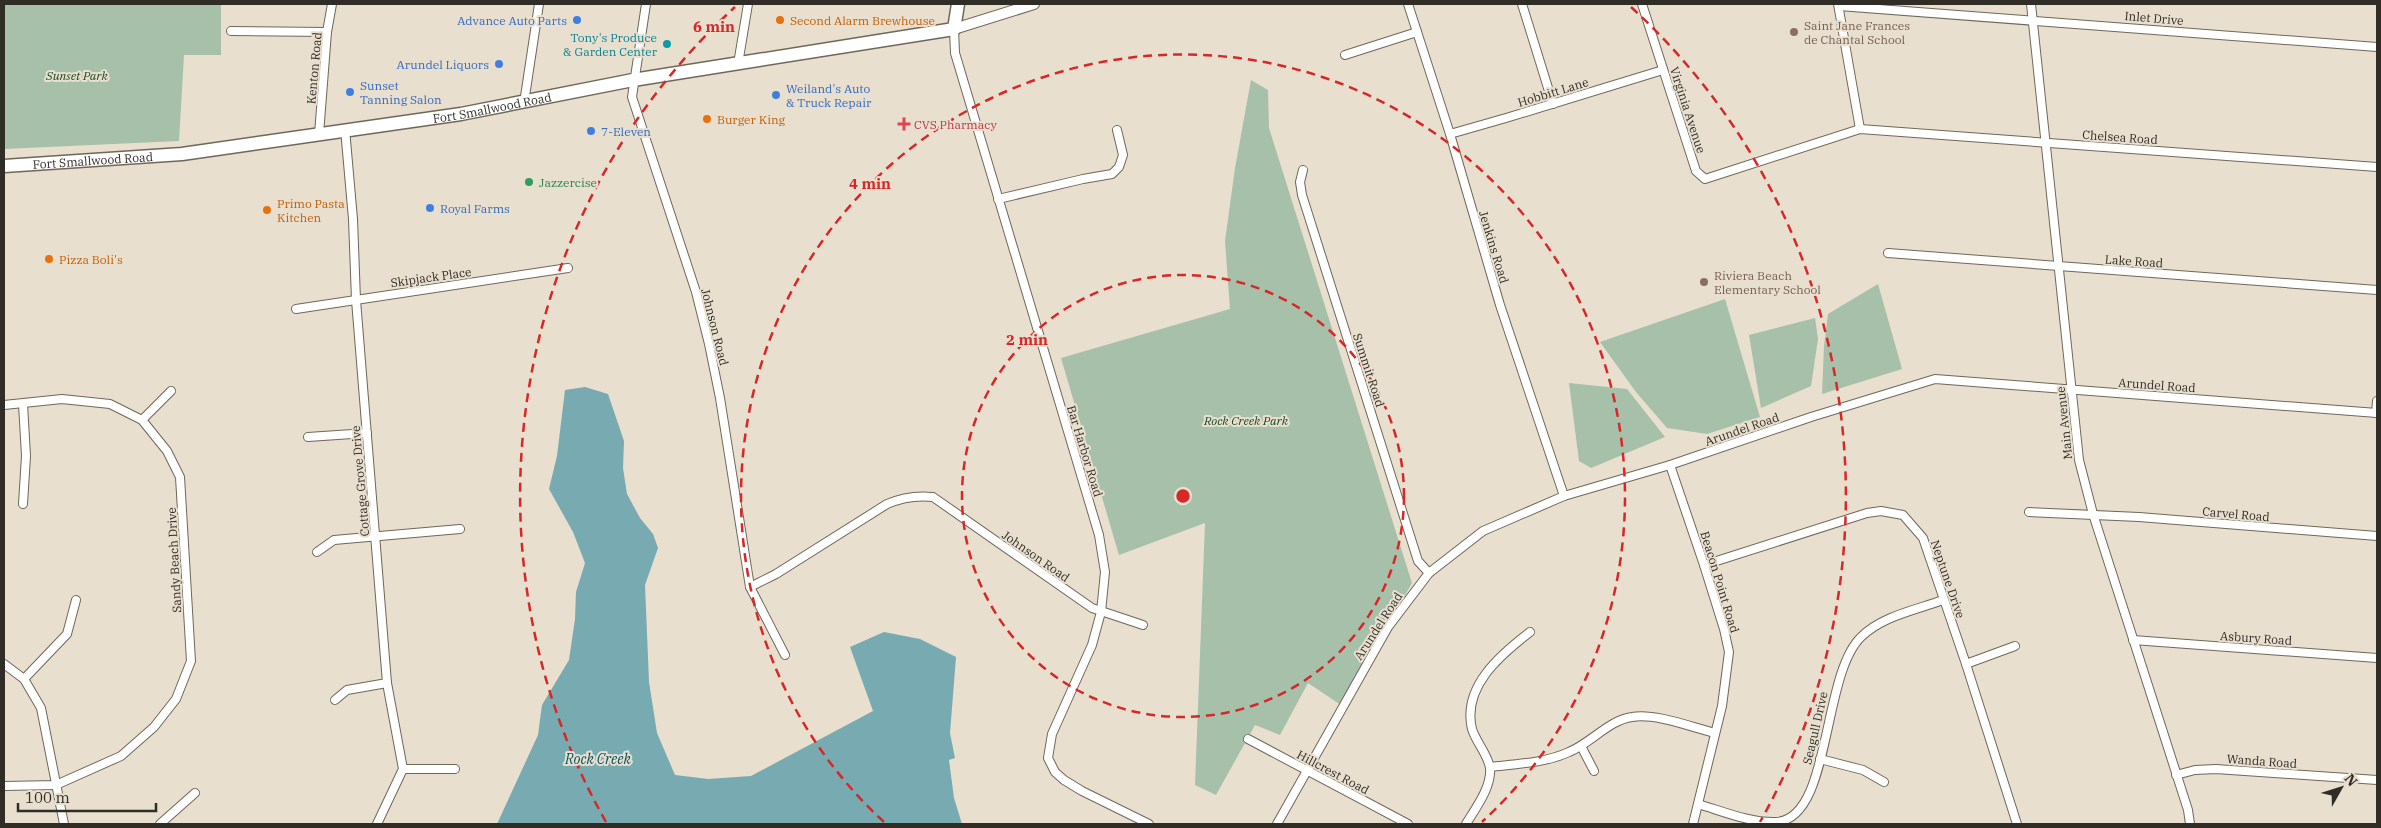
<svg xmlns="http://www.w3.org/2000/svg" width="2381" height="828" viewBox="0 0 2381 828" font-family="'IBM Plex Serif',serif">
<rect width="100%" height="100%" fill="#e8dfcf"/>
<g fill="#a7c0aa">
<polygon points="4,4 221,4 221,55 184,55 179,141 4,149"/>
<polygon points="1251,80 1268,90 1269,128 1412,583 1341,705 1308,683 1280,735 1255,725 1216,795 1195,785 1205,523 1119,555 1061,358 1230,309 1225,241 1235,168"/>
<polygon points="1878,284 1902,369 1822,394 1824,346 1828,314"/>
<polygon points="1725,299 1760,417 1707,434 1667,428 1636,392 1600,342"/>
<polygon points="1815,318 1818,339 1811,386 1761,408 1749,335"/>
<polygon points="1569,383 1627,389 1665,437 1591,468 1579,461"/>
</g>
<polygon fill="#78aab2" points="585,387 608,394 624,441 623,468 627,494 640,518 653,534 658,548 645,585 649,682 657,733 675,775 708,779 751,776 873,711 850,647 884,632 920,639 956,657 950,733 955,758 949,760 954,798 962,824 497,824 538,735 542,705 569,660 575,619 576,592 585,563 573,532 549,489 557,456 565,390"/>
<g fill="none" stroke-linecap="round" stroke-linejoin="round">
<defs>
<g id="minor">
<polyline points="646,4 632,97 696,292 709,344 720,398 750,587 785,655"/>
<polyline points="1408,4 1450,134 1500,305 1564,496"/>
<polyline points="1522,4 1553,104"/>
<polyline points="1642,4 1696,171 1705,179 1860,129 2377,167"/>
<polyline points="1838,4 1860,129"/>
<polyline points="2031,4 2079,460 2093,514 2188,810 2190,824"/>
<polyline points="1839,6 2377,47"/>
<polyline points="954,29 955,53 1099,535 1105,572 1101,612 1092,645 1052,734 1048,758 1055,772 1064,780 1082,791 1149,824"/>
<polyline points="231,31 327,32"/>
<polyline points="1345,55 1417,32"/>
<polyline points="738,64 748,4"/>
<polyline points="524,103 539,4"/>
<polyline points="345,129 353,219 356,300 387,683 403,769 377,824"/>
<polyline points="319,134 327,32 332,4"/>
<polyline points="1450,134 1506,118 1663,70"/>
<polyline points="1303,170 1300,182 1302,195 1418,561 1429,573"/>
<polyline points="998,199 1083,179 1112,174 1119,167 1123,155 1117,130"/>
<polyline points="1888,253 2377,290"/>
<polyline points="296,309 568,268"/>
<polyline points="4,405 62,399 110,404 142,420 167,451 180,477 191,661 176,699 154,727 121,756 56,785 4,786"/>
<polyline points="2376,413 2377,401"/>
<polyline points="142,420 171,391"/>
<polyline points="308,437 367,433"/>
<polyline points="1670,465 1704,565 1724,629 1729,652 1722,706 1693,824"/>
<polyline points="23,504 26,456 23,404"/>
<polyline points="2029,512 2139,517 2377,536"/>
<polyline points="317,552 334,540 460,529"/>
<polyline points="1704,565 1867,513 1881,511 1903,515 1923,538 1966,664 2017,824"/>
<path d="M750,587l26,-13 111,-70c16,-7 29,-9 46,-7l159,111 51,17"/>
<polyline points="2133,640 2377,658"/>
<polyline points="4,664 24,679 41,708 64,824"/>
<polyline points="1966,664 2015,646"/>
<polyline points="24,679 67,634 76,600"/>
<polyline points="335,700 347,690 387,683"/>
<polyline points="1248,739 1408,824"/>
<polyline points="1581,746 1594,771"/>
<polyline points="1820,759 1863,770 1884,782"/>
<path d="M1490,767c26,-3 55,-4 79,-15 22,-9 40,-32 63,-35 24,-4 59,10 83,16"/>
<polyline points="403,769 455,769"/>
<polyline points="2176,775 2195,770 2216,769 2377,780"/>
<path d="M1698,804c24,7 52,19 78,18 56,-3 45,-146 85,-185 21,-21 55,-27 82,-37"/>
<polyline points="160,824 195,793"/>
<polyline points="1277,824 1388,627 1429,573 1483,531 1564,496 1670,465 1811,417 1935,379 2377,413"/>
<path d="M1466,824c9,-15 26,-37 24,-56 -2,-13 -14,-26 -18,-39 -10,-42 28,-74 58,-97"/>
</g>
<polyline id="tertiary" points="954,29 1034,4"/>
<g id="primary">
<path id="s1" d="M4,166l178,-12 279,-40 172,-34 321,-51 4,-25"/>
</g>
</defs>
<use href="#minor" stroke="#6f6759" stroke-width="10"/>
<use href="#tertiary" stroke="#6f6759" stroke-width="12"/>
<use href="#primary" stroke="#6f6759" stroke-width="15"/>
<use href="#minor" stroke="#fff" stroke-width="8"/>
<use href="#tertiary" stroke="#fff" stroke-width="10"/>
<use href="#primary" stroke="#fff" stroke-width="12"/>
</g>
<g fill="none" stroke="#d62828" stroke-width="2.5" stroke-dasharray="9 6">
<circle cx="1183" cy="496" r="221"/>
<path d="M884 822A442 442 0 1 1 1482 822"/>
<path d="M606 822A663 663 0 0 1 735 7M1631 7A663 663 0 0 1 1760 822"/>
</g>
<g fill="#3f7fe0" stroke="#e8dfcf" stroke-width="2">
<circle cx="577" cy="20" r="5"/>
<circle cx="499" cy="64" r="5"/>
<circle cx="350" cy="92" r="5"/>
<circle cx="776" cy="95" r="5"/>
<circle cx="591" cy="131" r="5"/>
<circle cx="430" cy="208" r="5"/>
</g>
<g fill="#e8710a" stroke="#e8dfcf" stroke-width="2">
<circle cx="780" cy="20" r="5"/>
<circle cx="707" cy="119" r="5"/>
<circle cx="267" cy="210" r="5"/>
<circle cx="49" cy="259" r="5"/>
</g>
<g fill="#8d6e63" stroke="#e8dfcf" stroke-width="2">
<circle cx="1794" cy="32" r="5"/>
<circle cx="1704" cy="282" r="5"/>
</g>
<circle fill="#0f9aa8" stroke="#e8dfcf" stroke-width="2" cx="667" cy="44" r="5"/>
<path fill="#e0444e" stroke="#e8dfcf" stroke-width="2" d="M901.5 116.5h5v5h5v5h-5v5h-5v-5h-5v-5h5z"/>
<circle fill="#2e9e5b" stroke="#e8dfcf" stroke-width="2" cx="529" cy="182" r="5"/>
<g text-anchor="middle" dominant-baseline="central" stroke-width="4" stroke-linejoin="round" paint-order="stroke">
<g font-size="12" fill="#302c26" stroke="#e8dfcf">
<text transform="translate(2154 18) rotate(5)">Inlet Drive</text>
<text transform="translate(314 68) rotate(-85)">Kenton Road</text>
<text transform="translate(1553 92) rotate(-17)">Hobbitt Lane</text>
<text stroke="none"><textPath href="#s1" startOffset="492">Fort Smallwood Road</textPath></text>
<text transform="translate(1688 110) rotate(72)">Virginia Avenue</text>
<text transform="translate(2120 137) rotate(4)">Chelsea Road</text>
<text stroke="none"><textPath href="#s1" startOffset="89">Fort Smallwood Road</textPath></text>
<text transform="translate(1494 247) rotate(73)">Jenkins Road</text>
<text transform="translate(2134 261) rotate(4)">Lake Road</text>
<text transform="translate(431 277) rotate(-8)">Skipjack Place</text>
<text transform="translate(715 327) rotate(76)">Johnson Road</text>
<text transform="translate(1369 370) rotate(72)">Summit Road</text>
<text transform="translate(2157 385) rotate(4)">Arundel Road</text>
<text transform="translate(2064 423) rotate(-96)">Main Avenue</text>
<text transform="translate(1742 429) rotate(-19)">Arundel Road</text>
<text transform="translate(1085 451) rotate(73)">Bar Harbor Road</text>
<text transform="translate(360 481) rotate(-95)">Cottage Grove Drive</text>
<text transform="translate(2236 514) rotate(5)">Carvel Road</text>
<text transform="translate(1036 556) rotate(35)">Johnson Road</text>
<text transform="translate(174 560) rotate(-93)">Sandy Beach Drive</text>
<text transform="translate(1948 579) rotate(71)">Neptune Drive</text>
<text transform="translate(1720 582) rotate(73)">Beacon Point Road</text>
<text transform="translate(1378 626) rotate(-57)">Arundel Road</text>
<text transform="translate(2256 638) rotate(4)">Asbury Road</text>
<text transform="translate(1815 728) rotate(-77)">Seagull Drive</text>
<text transform="translate(2262 761) rotate(4)">Wanda Road</text>
<text transform="translate(1333 772) rotate(28)">Hillcrest Road</text>
</g>
<g font-size="12" fill="#366cbe" stroke="#e8dfcf" text-anchor="start">
<text x="567" y="20" text-anchor="end">Advance Auto Parts</text>
<text x="489" y="64" text-anchor="end">Arundel Liquors</text>
<text x="360" y="85">Sunset<tspan x="360" dy="14">Tanning Salon</tspan></text>
<text x="786" y="88">Weiland's Auto<tspan x="786" dy="14">&amp; Truck Repair</tspan></text>
<text x="601" y="131">7-Eleven</text>
<text x="440" y="208">Royal Farms</text>
</g>
<g font-size="12" fill="#c56008" stroke="#e8dfcf" text-anchor="start">
<text x="790" y="20">Second Alarm Brewhouse</text>
<text x="717" y="119">Burger King</text>
<text x="277" y="203">Primo Pasta<tspan x="277" dy="14">Kitchen</tspan></text>
<text x="59" y="259">Pizza Boli's</text>
</g>
<g font-size="12" fill="#785e54" stroke="#e8dfcf" text-anchor="start">
<text x="1804" y="25">Saint Jane Frances<tspan x="1804" dy="14">de Chantal School</tspan></text>
<text x="1714" y="275">Riviera Beach<tspan x="1714" dy="14">Elementary School</tspan></text>
</g>
<g font-size="12" fill="#0d838f" stroke="#e8dfcf" text-anchor="end">
<text x="657" y="37">Tony's Produce<tspan x="657" dy="14">&amp; Garden Center</tspan></text>
</g>
<g font-size="12" font-style="italic" fill="#164822" stroke="#e8dfcf">
<text x="77" y="75">Sunset Park</text>
<text x="1246" y="420">Rock Creek Park</text>
</g>
<g font-size="12" fill="#be3a42" stroke="#e8dfcf" text-anchor="start">
<text x="914" y="124">CVS Pharmacy</text>
</g>
<g font-size="12" fill="#27864d" stroke="#e8dfcf" text-anchor="start">
<text x="539" y="182">Jazzercise</text>
</g>
<g font-size="14" font-style="italic" fill="#06525c" stroke="#e8dfcf">
<text x="598" y="759">Rock Creek</text>
</g>
</g>
<circle cx="1183" cy="496" r="8" fill="#d62828" stroke="#e8dfcf" stroke-width="2.5"/>
<g font-size="15" text-anchor="middle" font-weight="bold" fill="#d62828" stroke="#e8dfcf" stroke-width="4" stroke-linejoin="round" paint-order="stroke">
<text x="714" y="32">6 min</text>
<text x="870" y="189">4 min</text>
<text x="1027" y="345">2 min</text>
</g>
<rect width="2381" height="828" fill="none" stroke="#302c26" stroke-width="10"/>
<g transform="translate(2341 788) rotate(51)" stroke="#e8dfcf" stroke-width="4" paint-order="stroke">
<path d="M0-4L9 19L0 12L-9 19Z" fill="#302c26"/>
<text y="-8" font-size="14" font-weight="bold" text-anchor="middle" fill="#302c26">N</text>
</g>
<path d="M18 803v8h138v-8" fill="none" stroke="#302c26" stroke-width="2.5"/>
<text x="25" y="803" font-size="15" fill="#302c26" stroke="#e8dfcf" stroke-width="4" paint-order="stroke">100 m</text>
</svg>
